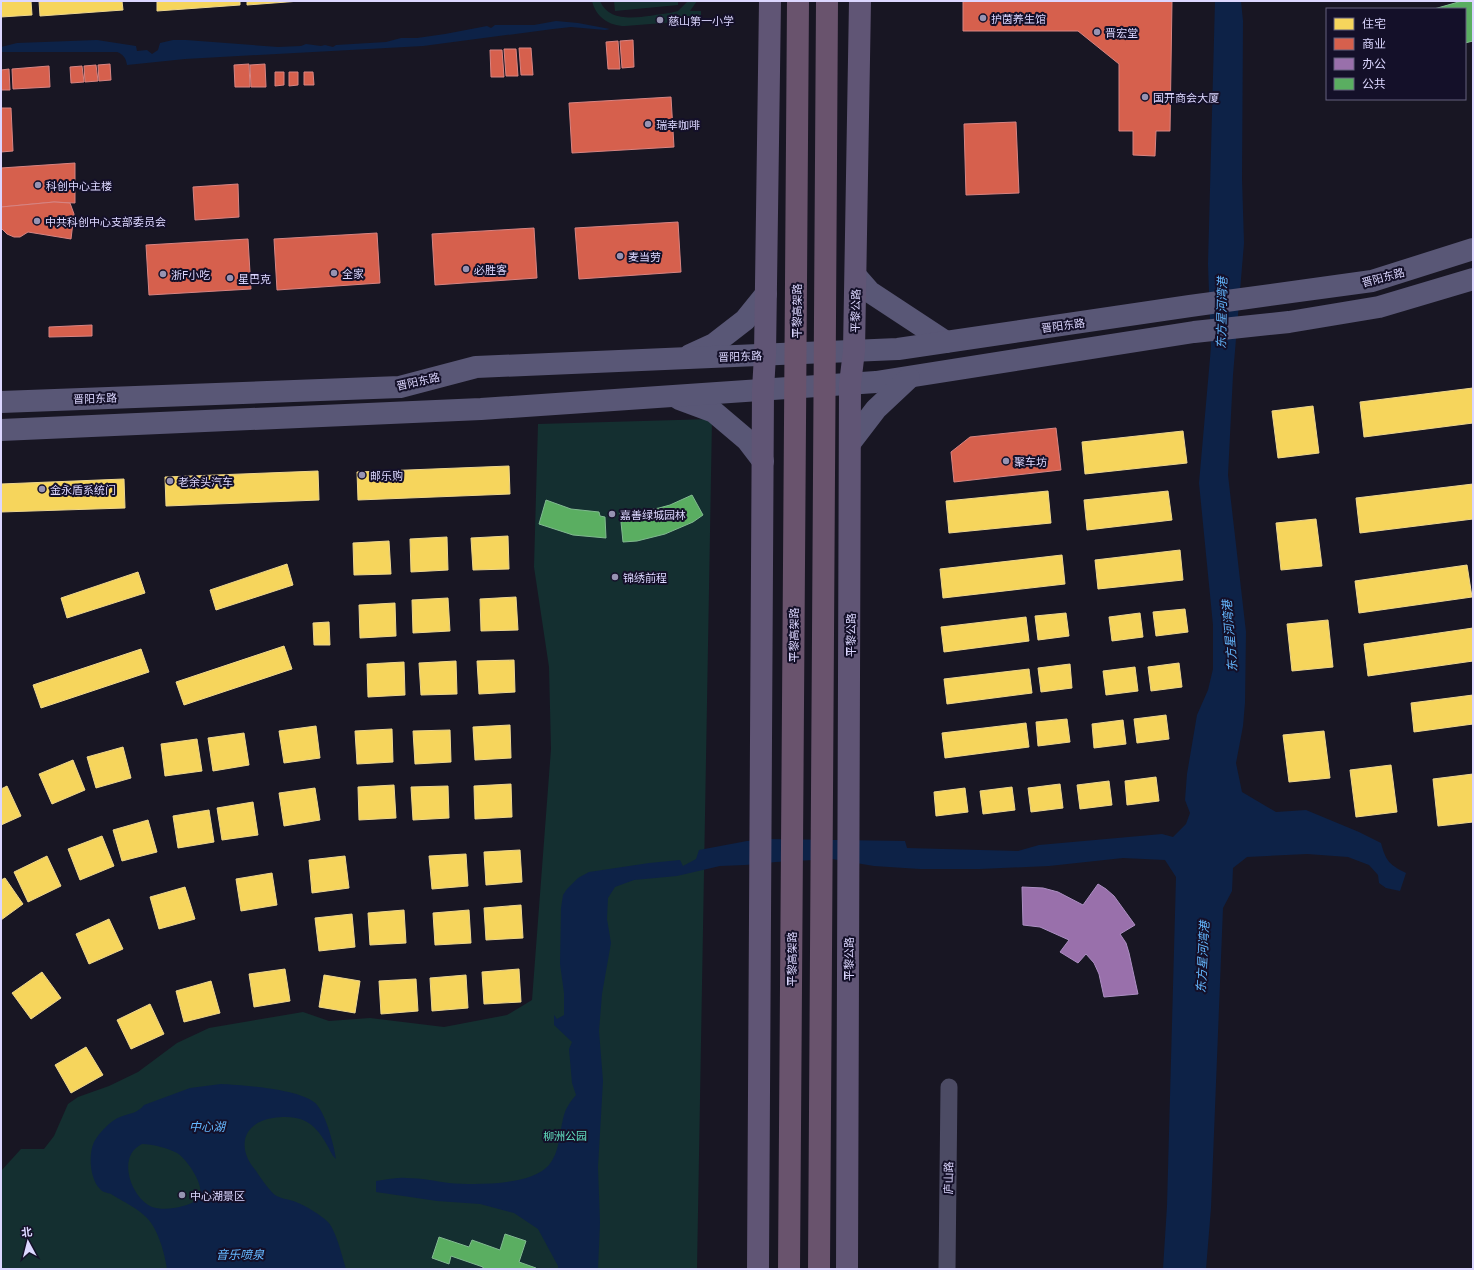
<svg xmlns="http://www.w3.org/2000/svg" width="1474" height="1270" viewBox="0 0 1474 1270" font-family="Commissioner,'Noto Sans SC',sans-serif">
<rect width="100%" height="100%" fill="#181623"/>
<g fill="#142f30">
<path d="M592,1h8c11,26 48,14 70,12l8,-2 10,-10h9l-7,10h11v9l-76,6c-16,0 -29,-9 -33,-25z"/>
<polygon points="614,1 678,1 678,5 615,11"/>
<polygon points="712,419 697,1269 1,1269 1,1171 21,1149 44,1149 54,1136 68,1104 78,1097 109,1086 138,1072 177,1043 209,1028 303,1012 329,1021 370,1018 444,1027 507,1015 532,1000 551,749 549,667 534,567 538,424"/>
</g>
<g fill="#0d2247" fill-rule="evenodd">
<path d="M1215,1h26l2,20 -1,158 2,64 -11,132 -5,100 18,157 -1,71 -2,23 -7,37 6,29 34,20 30,-2 53,22 22,11c5,19 9,22 25,30l-6,18 -14,-3 -7,-5 -1,-8 -9,-10 -21,-8 -41,-3 -60,3 -14,11 -1,23 -9,17 -12,300 -5,61h-43l4,-63 9,-329 -11,-17 -42,-2 -74,8 -69,3h-60l-46,-3 -42,-7 -56,3 -31,3 -25,1 -43,10 -43,4 -19,7 -7,11 -1,21 4,24 -9,51 -3,37 4,50 -5,86 2,56 -2,46h-40v-3l-20,-37 -24,-16 -34,-9 -43,-3 -61,-9v-11c10,-1 20,-4 30,-3 15,0 29,3 43,5 26,2 82,3 100,-18 11,-14 10,-30 14,-46 2,-10 7,-17 13,-24l-4,-12 -3,-34 3,-7 -18,-17v-10l3,4 7,-4v-22l-4,-29 1,-56 2,-13 4,-6 11,-11 11,-6 60,-9 31,-3 3,6 13,-7 3,-9 48,-9 21,-2 137,2 2,7 111,3 21,-6 123,-11 11,3 13,-13 4,-11 -5,-13 2,-26 10,-59 11,-25 5,-21v-44l-14,-142 12,-136 -3,-83z"/>
<path d="M556,21l22,2 32,6 -5,1 -34,-3 -18,2 -130,17 -238,13 -58,6c-1,-7 -4,-11 -10,-13h-116v-5l16,-4 80,-3 39,6 1,5 10,-1 5,4 6,-4 2,-7 13,-3h13l92,7 23,-1 5,-2 15,2 4,-1 8,2 3,-2 50,-3 15,-4h16l28,-4 42,-8 4,2 4,-3h39z"/>
<path d="M221,1084c21,1 76,5 93,18 11,8 20,43 22,57l-3,-3c-15,-29 -25,-43 -60,-38 -22,3 -35,19 -25,41 2,5 7,10 10,15 5,7 11,16 17,21 6,4 14,4 21,7 8,3 27,14 33,21 8,11 13,33 17,46h-179c-2,-15 -9,-40 -20,-51 -8,-9 -25,-17 -36,-24 -3,-1 -9,-2 -11,-5 -10,-10 -12,-34 -6,-47 5,-9 16,-21 26,-25 9,-4 17,-3 24,-12l46,-17zM142,1144c10,0 26,4 35,9 9,5 27,31 23,42 -2,6 -12,10 -17,11 -10,3 -22,4 -31,1 -21,-9 -36,-51 -10,-63z"/>
</g>
<g fill="#f6d55c" stroke="#eed68d">
<polygon points="1,1 31,1 32,15 1,17"/>
<polygon points="39,1 122,1 123,10 40,16"/>
<polygon points="157,1 240,1 240,5 157,11"/>
<polygon points="247,1 300,1 247,5"/>
<polygon points="1473,388 1473,423 1364,437 1360,402"/>
<polygon points="1313,406 1319,453 1278,458 1272,411"/>
<polygon points="1183,431 1187,463 1085,474 1082,442"/>
<polygon points="509,466 510,494 358,500 357,472"/>
<polygon points="318,471 319,500 166,506 165,477"/>
<polygon points="124,479 125,508 1,512 1,484"/>
<polygon points="1473,484 1473,519 1360,533 1356,498"/>
<polygon points="1048,491 1051,523 949,533 946,501"/>
<polygon points="1168,491 1172,520 1087,530 1084,500"/>
<polygon points="1316,519 1322,566 1281,570 1276,523"/>
<polygon points="508,536 509,569 473,570 471,538"/>
<polygon points="447,537 448,570 411,572 410,539"/>
<polygon points="389,541 391,574 354,575 353,543"/>
<polygon points="1180,550 1183,580 1098,589 1095,560"/>
<polygon points="1062,555 1065,584 943,598 940,569"/>
<polygon points="287,564 293,585 216,610 210,590"/>
<polygon points="1467,565 1472,597 1359,613 1355,581"/>
<polygon points="138,572 145,593 67,618 61,598"/>
<polygon points="516,597 518,630 481,631 480,599"/>
<polygon points="448,598 450,631 413,633 412,600"/>
<polygon points="395,603 396,636 360,638 359,605"/>
<polygon points="1185,609 1188,632 1156,636 1153,612"/>
<polygon points="1066,613 1069,636 1038,640 1035,616"/>
<polygon points="1140,613 1143,637 1112,641 1109,617"/>
<polygon points="1026,617 1029,641 944,652 941,627"/>
<polygon points="1328,620 1333,667 1292,671 1287,624"/>
<polygon points="329,622 330,645 314,645 313,623"/>
<polygon points="1473,628 1473,661 1368,676 1364,644"/>
<polygon points="284,646 292,669 184,705 176,682"/>
<polygon points="141,649 149,672 41,708 33,685"/>
<polygon points="514,660 515,692 479,694 477,661"/>
<polygon points="456,661 457,694 421,695 419,663"/>
<polygon points="404,662 405,695 368,697 367,664"/>
<polygon points="1179,663 1182,687 1151,691 1148,667"/>
<polygon points="1070,664 1072,688 1041,692 1038,668"/>
<polygon points="1135,667 1138,691 1106,695 1103,671"/>
<polygon points="1029,669 1032,693 947,704 944,679"/>
<polygon points="1473,695 1473,724 1414,732 1411,703"/>
<polygon points="1166,715 1169,739 1137,743 1134,719"/>
<polygon points="1067,719 1070,742 1038,746 1036,722"/>
<polygon points="1123,720 1126,744 1094,748 1092,724"/>
<polygon points="1026,723 1029,747 945,758 942,733"/>
<polygon points="510,725 511,758 475,760 473,727"/>
<polygon points="316,726 320,758 284,763 279,731"/>
<polygon points="392,729 393,762 357,764 355,731"/>
<polygon points="450,730 451,762 415,764 413,731"/>
<polygon points="1324,731 1330,778 1289,782 1283,735"/>
<polygon points="244,733 249,765 213,771 208,738"/>
<polygon points="197,739 202,771 165,776 161,744"/>
<polygon points="123,747 131,778 96,788 87,757"/>
<polygon points="73,760 85,790 52,804 39,774"/>
<polygon points="1391,765 1397,812 1356,817 1350,770"/>
<polygon points="1473,774 1473,822 1438,826 1433,779"/>
<polygon points="1156,777 1159,801 1127,805 1125,781"/>
<polygon points="1109,781 1112,805 1080,809 1077,785"/>
<polygon points="511,784 512,817 475,819 474,786"/>
<polygon points="1060,784 1063,808 1031,812 1028,788"/>
<polygon points="394,785 396,818 359,820 358,787"/>
<polygon points="7,786 21,816 1,825 1,789"/>
<polygon points="448,786 449,818 413,820 411,787"/>
<polygon points="1012,787 1015,810 983,814 980,791"/>
<polygon points="315,788 320,820 284,826 279,793"/>
<polygon points="965,788 968,812 936,816 934,792"/>
<polygon points="253,802 258,835 222,840 217,808"/>
<polygon points="209,810 214,842 178,848 173,816"/>
<polygon points="148,820 157,852 122,861 113,830"/>
<polygon points="102,836 114,866 80,880 68,849"/>
<polygon points="520,850 522,882 486,885 484,852"/>
<polygon points="466,854 468,886 432,889 429,856"/>
<polygon points="47,856 61,886 28,902 14,872"/>
<polygon points="345,856 349,888 312,893 309,860"/>
<polygon points="272,873 277,905 241,911 236,879"/>
<polygon points="5,878 23,904 1,920 1,880"/>
<polygon points="185,887 195,919 159,929 150,897"/>
<polygon points="521,905 523,938 486,940 484,908"/>
<polygon points="404,910 406,943 370,945 368,913"/>
<polygon points="469,910 471,943 435,945 433,913"/>
<polygon points="352,914 355,947 319,951 315,918"/>
<polygon points="109,919 123,949 89,964 76,934"/>
<polygon points="285,969 290,1001 254,1007 249,974"/>
<polygon points="519,969 521,1002 484,1004 482,972"/>
<polygon points="42,972 61,998 31,1019 12,993"/>
<polygon points="324,975 360,981 355,1013 319,1007"/>
<polygon points="466,975 468,1008 432,1011 430,978"/>
<polygon points="416,979 418,1011 381,1014 379,981"/>
<polygon points="211,981 220,1013 184,1022 176,991"/>
<polygon points="150,1004 164,1034 131,1049 117,1020"/>
<polygon points="86,1047 103,1075 71,1093 55,1065"/>
</g>
<g fill="#d6604d" stroke="#d88482">
<polygon points="963,1 1172,1 1170,131 1156,131 1155,156 1133,155 1133,131 1119,131 1119,64 1078,31 963,31"/>
<polygon points="633,40 634,67 622,68 620,41"/>
<polygon points="618,41 620,69 608,69 606,42"/>
<polygon points="519,48 531,48 533,75 521,75"/>
<polygon points="504,49 516,49 518,76 506,76"/>
<polygon points="490,50 502,50 504,77 491,77"/>
<polygon points="110,64 111,80 99,81 98,65"/>
<polygon points="249,64 250,87 235,87 234,65"/>
<polygon points="265,64 266,87 251,87 250,65"/>
<polygon points="96,65 98,81 85,82 84,66"/>
<polygon points="49,66 50,87 13,89 12,69"/>
<polygon points="82,66 84,82 71,83 70,67"/>
<polygon points="9,69 10,90 1,90 1,70"/>
<polygon points="275,72 284,72 284,85 275,86"/>
<polygon points="289,72 298,72 298,85 289,86"/>
<polygon points="304,72 313,72 314,85 304,85"/>
<polygon points="671,97 674,147 572,153 569,103"/>
<polygon points="1,108 11,108 13,151 1,152"/>
<polygon points="1016,122 1019,193 966,195 964,124"/>
<polygon points="75,163 75,203 54,202 1,207 1,168"/>
<polygon points="238,184 239,217 195,220 193,187"/>
<polygon points="54,202 70,203 74,214 71,239 28,232 20,237 14,237 7,234 1,228 1,207"/>
<polygon points="678,222 681,272 579,279 575,228"/>
<polygon points="534,228 537,278 435,285 432,234"/>
<polygon points="377,233 380,283 277,290 274,239"/>
<polygon points="248,239 251,289 149,295 146,245"/>
<polygon points="92,325 92,336 49,337 49,327"/>
<polygon points="1056,428 1061,470 954,482 951,452 970,437"/>
</g>
<polygon fill="#9970ab" stroke="#ad8fc4" points="1098,884 1106,889 1114,896 1135,925 1120,934 1126,943 1129,953 1138,994 1104,997 1099,974 1094,963 1086,954 1078,963 1060,952 1069,940 1040,927 1023,925 1022,887 1043,888 1058,892 1083,905"/>
<g fill="#5aae61" stroke="#81ba90">
<polygon points="1462,1 1473,1 1473,41 1465,43 1465,9 1434,9"/>
<polygon points="692,495 703,515 693,522 665,534 637,541 623,542 620,512 637,512 659,508 670,505"/>
<polygon points="546,500 571,509 599,512 600,516 605,517 606,538 573,535 539,524"/>
<polygon points="505,1234 526,1241 519,1262 536,1268 535,1269 483,1269 483,1267 451,1256 449,1264 432,1258 439,1237 469,1247 472,1240 500,1250"/>
</g>
<g fill="none" stroke-linecap="round" stroke-linejoin="round">
<polyline stroke="#4c4b64" stroke-width="17" points="947,1269 949,1087"/>
<g stroke="#595776" stroke-width="22">
<polyline points="856,276 870,292 946,342"/>
<polyline points="690,355 714,344 745,320 766,294"/>
<polyline points="679,399 714,412 747,440 763,461"/>
<polyline points="1,402 400,387 476,367 898,349 1190,306 1372,281 1473,249"/>
<polyline points="1,430 481,409 876,382 1194,332 1289,322 1379,307 1473,279"/>
<polyline points="850,443 876,409 909,378"/>
</g>
<g stroke="#605575" stroke-width="22">
<polyline points="758,1269 763,390 765,355 770,1"/>
<polyline points="847,1269 850,384 854,351 860,1"/>
</g>
<g stroke="#69536d" stroke-width="22">
<polyline points="789,1269 798,1"/>
<polyline points="819,1269 827,1"/>
</g>
</g>
<g fill="#9793b2" stroke="#141029" stroke-width="1.5">
<circle cx="983" cy="18" r="4"/>
<circle cx="660" cy="20" r="4"/>
<circle cx="1097" cy="32" r="4"/>
<circle cx="1145" cy="97" r="4"/>
<circle cx="648" cy="124" r="4"/>
<circle cx="38" cy="185" r="4"/>
<circle cx="37" cy="221" r="4"/>
<circle cx="620" cy="256" r="4"/>
<circle cx="466" cy="269" r="4"/>
<circle cx="334" cy="273" r="4"/>
<circle cx="163" cy="274" r="4"/>
<circle cx="230" cy="278" r="4"/>
<circle cx="1006" cy="461" r="4"/>
<circle cx="362" cy="475" r="4"/>
<circle cx="170" cy="481" r="4"/>
<circle cx="42" cy="489" r="4"/>
<circle cx="612" cy="514" r="4"/>
<circle cx="615" cy="577" r="4"/>
<circle cx="182" cy="1195" r="4"/>
</g>
<g text-anchor="middle" dominant-baseline="central" stroke-width="4" stroke-linejoin="round" paint-order="stroke">
<g font-size="11" fill="#dcd7ff" stroke="#141029" text-anchor="start">
<text x="991" y="18">护茵养生馆</text>
<text x="668" y="20">慈山第一小学</text>
<text x="1105" y="32">晋宏堂</text>
<text x="1153" y="97">国开商会大厦</text>
<text x="656" y="124">瑞幸咖啡</text>
<text x="46" y="185">科创中心主楼</text>
<text x="45" y="221">中共科创中心支部委员会</text>
<text x="628" y="256">麦当劳</text>
<text x="474" y="269">必胜客</text>
<text x="342" y="273">全家</text>
<text x="171" y="274">浙F小吃</text>
<text x="238" y="278">星巴克</text>
<text x="1014" y="461">聚车坊</text>
<text x="370" y="475">邮乐购</text>
<text x="178" y="481">老余头汽车</text>
<text x="50" y="489">金永盾系统门</text>
<text x="620" y="514">嘉善绿城园林</text>
<text x="623" y="577">锦绣前程</text>
<text x="190" y="1195">中心湖景区</text>
</g>
<g font-size="11" fill="#dcd7ff" stroke="#141029">
<text transform="translate(1383 277) rotate(-15)">晋阳东路</text>
<text transform="translate(796 311) rotate(-90)">平黎高架路</text>
<text transform="translate(855 311) rotate(-89)">平黎公路</text>
<text transform="translate(1063 325) rotate(-8)">晋阳东路</text>
<text transform="translate(740 356) rotate(-2)">晋阳东路</text>
<text transform="translate(418 381) rotate(-13)">晋阳东路</text>
<text transform="translate(95 398) rotate(-2)">晋阳东路</text>
<text transform="translate(793 635) rotate(-90)">平黎高架路</text>
<text transform="translate(850 635) rotate(-90)">平黎公路</text>
<text transform="translate(791 959) rotate(-90)">平黎高架路</text>
<text transform="translate(848 959) rotate(-90)">平黎公路</text>
<text transform="translate(948 1178) rotate(-89)">庐山路</text>
</g>
<g font-size="11" fill="#62e1c1" stroke="#141029">
<text x="565" y="1135">柳洲公园</text>
</g>
<g font-size="12" font-style="italic" fill="#65b8ff" stroke="#141029">
<text transform="translate(1221 313) rotate(-89)">东方星河湾港</text>
<text transform="translate(1229 636) rotate(-95)">东方星河湾港</text>
<text transform="translate(1202 957) rotate(-87)">东方星河湾港</text>
<text x="207" y="1126">中心湖</text>
<text x="240" y="1254">音乐喷泉</text>
</g>
</g>
<rect width="1474" height="1270" fill="none" stroke="#dcd7ff" stroke-width="4"/>
<rect x="1326" y="8" width="140" height="92" fill="#141029" stroke="#64607f"/>
<rect x="1334" y="18" width="20" height="12" fill="#f6d55c" stroke="#64607f"/>
<text x="1362" y="28" font-size="12" fill="#dcd7ff">住宅</text>
<rect x="1334" y="38" width="20" height="12" fill="#d6604d" stroke="#64607f"/>
<text x="1362" y="48" font-size="12" fill="#dcd7ff">商业</text>
<rect x="1334" y="58" width="20" height="12" fill="#9970ab" stroke="#64607f"/>
<text x="1362" y="68" font-size="12" fill="#dcd7ff">办公</text>
<rect x="1334" y="78" width="20" height="12" fill="#5aae61" stroke="#64607f"/>
<text x="1362" y="88" font-size="12" fill="#dcd7ff">公共</text>
<g transform="translate(28 1242) rotate(353)" stroke="#141029" stroke-width="3" paint-order="stroke">
<path d="M0-3L7 15L0 10L-7 15Z" fill="#dcd7ff"/>
<text y="-6" font-size="11" font-weight="bold" text-anchor="middle" fill="#dcd7ff">北</text>
</g>
</svg>
